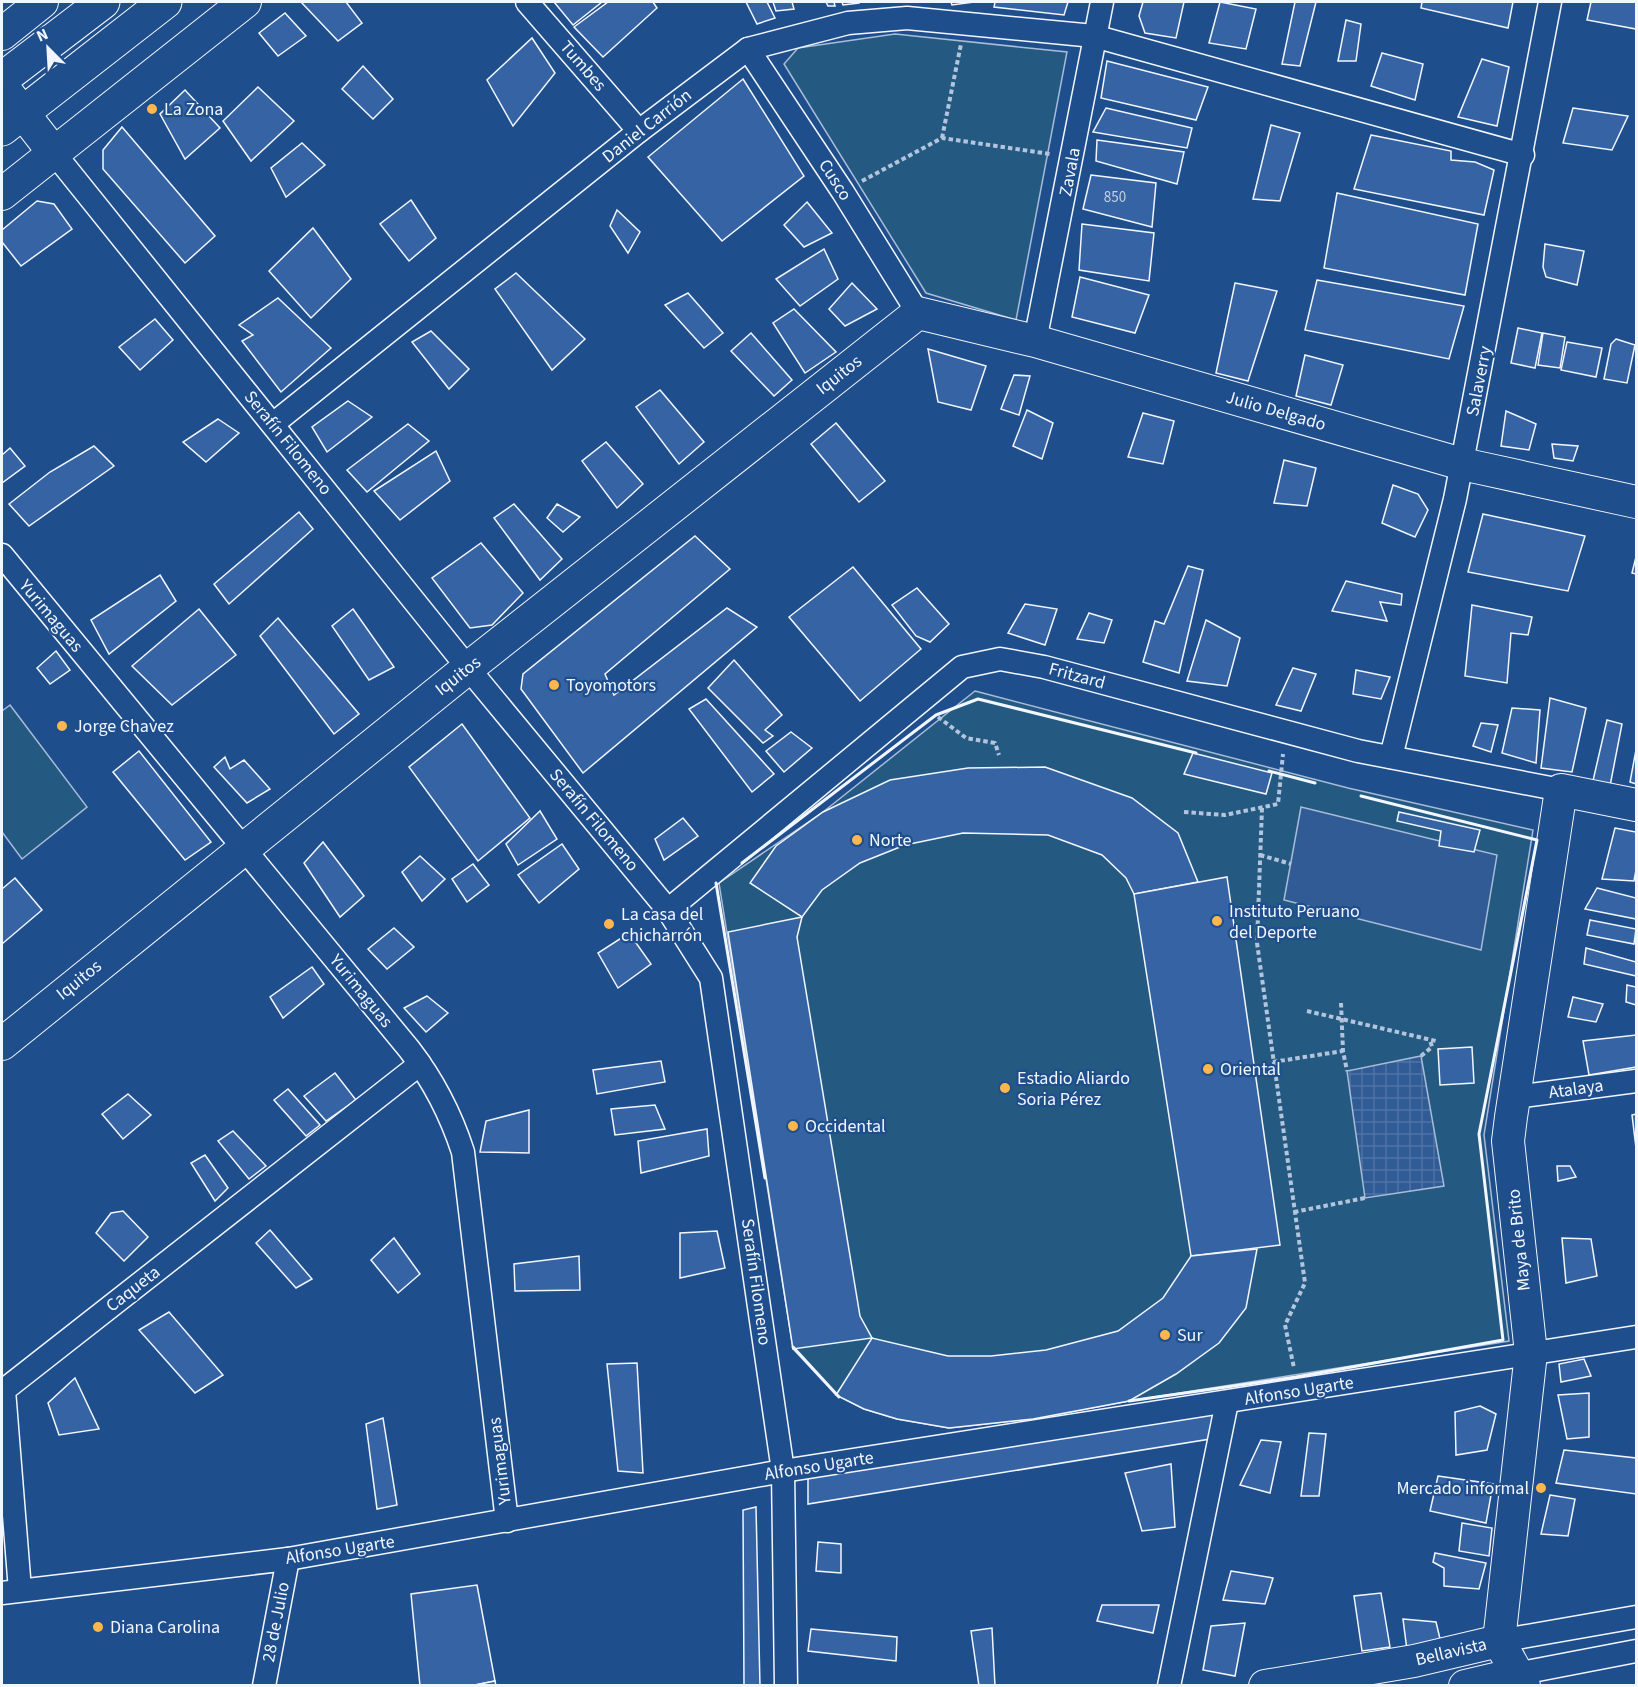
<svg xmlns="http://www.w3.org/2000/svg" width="1638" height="1687" viewBox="0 0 1638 1687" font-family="'Source Sans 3',sans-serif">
<defs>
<pattern id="plaza-grid" width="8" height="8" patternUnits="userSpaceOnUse" patternTransform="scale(1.5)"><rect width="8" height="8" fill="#305b95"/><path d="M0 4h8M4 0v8" fill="none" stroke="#4e73a5"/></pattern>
</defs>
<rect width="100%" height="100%" fill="#1f4e8c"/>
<g fill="#245a82" stroke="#a8bbd7" stroke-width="1.5">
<polygon points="895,34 1067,52 1016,320 926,293 784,64 798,48"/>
<polygon points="975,691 1348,788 1533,830 1484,1135 1509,1341 1129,1401 1033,1419 949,1428 897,1419 864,1409 836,1395 793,1349 719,883 823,812"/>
<polygon points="10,705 87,807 22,859 2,832 2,711"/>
</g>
<polygon fill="#305b95" stroke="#a8bbd7" stroke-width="1.5" points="1301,807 1497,855 1481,950 1284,900"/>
<polygon fill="url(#plaza-grid)" stroke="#a8bbd7" stroke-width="1.5" points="1421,1056 1444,1186 1365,1198 1347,1071"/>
<g fill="#3563a3" stroke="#f2f6ff" stroke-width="1.5">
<polygon points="301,2 346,2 362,23 338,41"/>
<polygon points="554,2 602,2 573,25"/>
<polygon points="608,2 653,2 657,8 603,57 574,27"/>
<polygon points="746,2 767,2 775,18 757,24"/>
<polygon points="773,2 792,2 794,9 776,11"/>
<polygon points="826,2 834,2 835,6 828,6"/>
<polygon points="842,2 859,2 859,3 843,5"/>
<polygon points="951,2 974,2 952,5"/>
<polygon points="995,2 1068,2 1064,15 994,7"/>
<polygon points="1143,2 1184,2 1176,38 1145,33 1139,16"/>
<polygon points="1220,2 1256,9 1246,49 1209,43"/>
<polygon points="1295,2 1316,2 1300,66 1282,64"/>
<polygon points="1422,2 1513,2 1508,28 1421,8"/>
<polygon points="1591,2 1636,2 1636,29 1587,20"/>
<polygon points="285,13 306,36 278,56 259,33"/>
<polygon points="1346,20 1361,24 1356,61 1338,61"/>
<polygon points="532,38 555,73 513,126 487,80"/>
<polygon points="1382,53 1423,64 1415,100 1371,86"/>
<polygon points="1482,59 1509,67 1497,126 1458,117"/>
<polygon points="1107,61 1208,87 1196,120 1101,98"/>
<polygon points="363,66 393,99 373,119 342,89"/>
<polygon points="743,79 804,176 722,241 648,157"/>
<polygon points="258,87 294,121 251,161 223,121"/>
<polygon points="185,90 220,128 185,159 160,114"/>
<polygon points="1106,108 1192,128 1187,148 1093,132"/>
<polygon points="1573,108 1628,116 1612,150 1563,143"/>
<polygon points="1271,125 1300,133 1280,201 1253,199"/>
<polygon points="122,127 215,236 185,263 103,169 103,150"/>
<polygon points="1371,135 1451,151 1451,160 1475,162 1494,170 1484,215 1354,189"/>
<polygon points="1097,140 1184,152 1177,184 1096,161"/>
<polygon points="302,143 325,165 286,197 271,168"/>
<polygon points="1091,175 1156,183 1152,227 1083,209"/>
<polygon points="1337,193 1478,224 1465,295 1324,268"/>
<polygon points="411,200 436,238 409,261 380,224"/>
<polygon points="37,201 54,204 72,229 21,266 2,242 2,230"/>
<polygon points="807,202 832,233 804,247 784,225"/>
<polygon points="617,210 640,232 628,253 610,226"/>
<polygon points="1082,224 1154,233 1149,281 1079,270"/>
<polygon points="313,228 351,279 311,318 269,271"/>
<polygon points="1545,244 1584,251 1577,285 1546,277 1543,267"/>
<polygon points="824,249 838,279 800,306 776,279"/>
<polygon points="516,273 585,339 552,370 495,289"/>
<polygon points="1080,277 1149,295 1135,333 1072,317"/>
<polygon points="1317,280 1464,306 1449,359 1305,330"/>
<polygon points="852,283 877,309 845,326 829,309"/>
<polygon points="1235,283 1277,291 1248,381 1216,373"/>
<polygon points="688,293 723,333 704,348 665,305"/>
<polygon points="278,298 331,348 281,392 242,341 253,335 239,325"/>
<polygon points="794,309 836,352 805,373 773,323"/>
<polygon points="155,319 173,340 140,370 119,347"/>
<polygon points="1518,328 1542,333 1535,368 1511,363"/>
<polygon points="431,331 469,369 449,389 412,342"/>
<polygon points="751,333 792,380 774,396 731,351"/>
<polygon points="1543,333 1565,337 1560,368 1538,365"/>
<polygon points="1616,339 1635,345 1627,383 1604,379 1611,344"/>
<polygon points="1567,342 1602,348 1596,377 1561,370"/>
<polygon points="928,349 986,366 971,410 938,402"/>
<polygon points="1305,355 1343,365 1331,405 1296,396"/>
<polygon points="1014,375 1030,376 1019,415 1001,409"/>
<polygon points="660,390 704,442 679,464 636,407"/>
<polygon points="348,401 372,417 327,452 312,427"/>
<polygon points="1027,410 1053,423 1042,459 1013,446"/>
<polygon points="1506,411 1536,424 1529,450 1501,446"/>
<polygon points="1143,413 1174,421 1163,464 1128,457"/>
<polygon points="218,419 239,433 206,462 183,442"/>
<polygon points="836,423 885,481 859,502 811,444"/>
<polygon points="408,424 429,441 367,492 347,470"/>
<polygon points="606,442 643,484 617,508 582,461"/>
<polygon points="1552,444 1578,446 1573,461 1554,458"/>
<polygon points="94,446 114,466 29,526 9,504 50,472"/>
<polygon points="10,448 25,466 2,483 2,455"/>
<polygon points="436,451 450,481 400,520 374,491"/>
<polygon points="1284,460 1316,468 1307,506 1274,503"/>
<polygon points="1393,485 1418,494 1428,510 1415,537 1382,523"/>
<polygon points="514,504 562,559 540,580 494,518"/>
<polygon points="557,504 580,517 563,532 547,518"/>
<polygon points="299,512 313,529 229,604 214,584"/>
<polygon points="1483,514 1585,536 1568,591 1468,572"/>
<polygon points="695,536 730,569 605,674 614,695 727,608 757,627 583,773 521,689 523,674"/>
<polygon points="481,543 523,593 492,625 470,628 432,578"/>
<polygon points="1636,557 1636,574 1632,573"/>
<polygon points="1188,566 1203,570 1179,673 1143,662 1155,621 1164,624"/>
<polygon points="853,567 921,649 860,701 789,617"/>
<polygon points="160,575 176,601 109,654 91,620"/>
<polygon points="1346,581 1402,594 1401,605 1380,602 1387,621 1332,611"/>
<polygon points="917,588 949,624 930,642 916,636 892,605"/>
<polygon points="1025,604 1057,609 1045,645 1008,633"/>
<polygon points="1472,605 1532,617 1528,635 1511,633 1507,683 1465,676"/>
<polygon points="199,609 236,655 172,705 132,666"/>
<polygon points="353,609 394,667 369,680 332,626"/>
<polygon points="1089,613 1112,620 1104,643 1077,639"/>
<polygon points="278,618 359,714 334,734 260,636"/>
<polygon points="1206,620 1240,638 1227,686 1187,681"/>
<polygon points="56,651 70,670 50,684 37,668"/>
<polygon points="734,660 782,715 765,730 773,736 763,743 708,688"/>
<polygon points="1293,668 1316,674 1301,711 1276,705"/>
<polygon points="1356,670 1390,677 1381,699 1353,694"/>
<polygon points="1550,698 1586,708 1572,772 1541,768"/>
<polygon points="706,699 774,774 752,792 689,709"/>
<polygon points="1512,708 1540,710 1536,763 1502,753"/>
<polygon points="1607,720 1622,724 1610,786 1592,785"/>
<polygon points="1481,723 1498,725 1491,752 1473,746"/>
<polygon points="462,724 530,818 478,861 409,767"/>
<polygon points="791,732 812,748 784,772 766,751"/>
<polygon points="1636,750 1636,784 1630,782"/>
<polygon points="139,751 211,842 185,860 113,772"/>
<polygon points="1193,753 1272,773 1266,794 1184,774"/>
<polygon points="225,757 230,769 244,760 270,789 247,803 214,767"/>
<polygon points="1045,767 1132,798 1178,833 1198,882 1134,894 1126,878 1102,855 1048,835 963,833 905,845 860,863 822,890 802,917 750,883 776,846 823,812 890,780 968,768"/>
<polygon points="540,811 557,839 518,865 506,844"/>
<polygon points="1399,812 1480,830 1474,852 1439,846 1441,831 1397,821"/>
<polygon points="683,818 698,836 664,860 655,839"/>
<polygon points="1615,828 1636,832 1636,870 1634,881 1602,879"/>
<polygon points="323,842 364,896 340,917 304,863"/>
<polygon points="562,844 579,869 539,903 518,875"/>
<polygon points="420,856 445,879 422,901 402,872"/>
<polygon points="473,864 489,885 467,902 452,879"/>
<polygon points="1227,877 1280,1245 1191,1256 1134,894"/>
<polygon points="15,878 42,910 2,944 2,889"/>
<polygon points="1597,888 1636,898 1636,919 1585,909"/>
<polygon points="802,917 797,937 860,1316 872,1338 793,1349 728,932"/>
<polygon points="1590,920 1636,929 1634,944 1587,935"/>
<polygon points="394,928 414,947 387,969 368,949"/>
<polygon points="629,933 651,964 618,988 598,953"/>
<polygon points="1586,948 1636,962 1636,976 1584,964"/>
<polygon points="312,967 324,984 283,1018 270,997"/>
<polygon points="1627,985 1636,987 1636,1005 1626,1002"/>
<polygon points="427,996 448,1013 426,1032 404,1008"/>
<polygon points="1573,997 1603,1004 1596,1022 1568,1017"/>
<polygon points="1636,1035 1636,1067 1589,1075 1583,1041"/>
<polygon points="1472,1047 1474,1083 1440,1085 1438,1049"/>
<polygon points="661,1061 665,1082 597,1094 593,1070"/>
<polygon points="335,1073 356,1100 326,1121 304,1096"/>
<polygon points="288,1089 320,1125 306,1136 274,1100"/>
<polygon points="128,1094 151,1115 123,1139 102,1114"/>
<polygon points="655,1105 665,1129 615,1135 611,1109"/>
<polygon points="529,1110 529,1153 480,1152 486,1121"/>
<polygon points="1636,1114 1636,1148 1632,1115"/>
<polygon points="707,1129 709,1156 641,1173 638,1141"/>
<polygon points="233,1131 266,1166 249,1179 218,1141"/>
<polygon points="205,1155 228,1188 215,1201 191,1163"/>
<polygon points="1557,1166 1570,1166 1576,1177 1558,1181"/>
<polygon points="123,1211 148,1237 124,1261 96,1233 111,1213"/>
<polygon points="270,1230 312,1279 296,1288 256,1243"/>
<polygon points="717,1231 725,1268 680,1278 680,1233"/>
<polygon points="394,1238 420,1274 398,1293 371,1260"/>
<polygon points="1562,1238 1591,1239 1597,1276 1566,1283"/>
<polygon points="1257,1249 1246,1308 1219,1343 1176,1374 1129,1401 1033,1419 949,1428 897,1419 864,1409 836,1395 872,1338 948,1356 991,1356 1046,1350 1118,1331 1163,1298 1191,1256"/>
<polygon points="579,1256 580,1290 515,1291 514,1264"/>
<polygon points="169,1312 223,1375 195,1393 139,1330"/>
<polygon points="1584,1359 1591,1376 1561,1382 1559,1364"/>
<polygon points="637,1363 643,1473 618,1471 607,1364"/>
<polygon points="75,1378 99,1429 59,1435 48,1403"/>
<polygon points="1589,1393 1589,1437 1567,1439 1558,1395"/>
<polygon points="1480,1406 1496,1414 1487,1450 1456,1455 1455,1412"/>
<polygon points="1214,1414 1210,1439 808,1504 808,1478"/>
<polygon points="383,1418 397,1505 377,1509 366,1424"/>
<polygon points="1309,1433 1326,1434 1319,1496 1301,1496"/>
<polygon points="1261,1440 1281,1442 1270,1493 1240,1485"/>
<polygon points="1564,1450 1636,1458 1636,1494 1556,1483"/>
<polygon points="1171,1464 1175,1527 1142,1531 1125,1473"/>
<polygon points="1438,1476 1493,1484 1486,1523 1430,1511"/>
<polygon points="1550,1495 1575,1499 1568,1536 1541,1534"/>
<polygon points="756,1507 760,1686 744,1686 743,1510"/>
<polygon points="1462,1523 1492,1528 1489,1556 1459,1551"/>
<polygon points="818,1542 841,1544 841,1573 816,1571"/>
<polygon points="1435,1553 1486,1563 1479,1589 1444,1586 1444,1568 1433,1562"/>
<polygon points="1231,1571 1273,1578 1265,1604 1223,1600"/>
<polygon points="477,1585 495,1681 470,1686 420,1686 411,1594"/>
<polygon points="1381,1593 1390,1647 1362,1651 1354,1596"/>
<polygon points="1102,1605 1159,1605 1153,1633 1097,1621"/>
<polygon points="1403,1619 1436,1622 1441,1643 1407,1650"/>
<polygon points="1245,1623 1235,1676 1203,1670 1211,1626"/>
<polygon points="992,1628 995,1686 979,1686 971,1631"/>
<polygon points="811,1629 897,1637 896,1661 808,1651"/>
<polygon points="495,1681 496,1686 470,1686"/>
</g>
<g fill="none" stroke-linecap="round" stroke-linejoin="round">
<defs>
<g id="street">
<polyline points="527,2 639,131"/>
<polyline points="748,49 843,192 918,313"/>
<polyline points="54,153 468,668 668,910 711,978 783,1471 786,1686"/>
<polyline points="1035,341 1102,2"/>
<polyline points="273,424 639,131 748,49 848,23 907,18 1094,36 1523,155"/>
<path d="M2,555l407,494c24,31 42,66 54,103l44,369"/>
<polyline points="1391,757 1455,499 1550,2"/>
<polyline points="668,910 962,667 1000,659 1044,667 1358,751 1561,790"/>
<polyline points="1515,1097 1636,1081"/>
<polyline points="20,1590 4,1390 420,1064"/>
<polyline points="2,1593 288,1559 783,1471 1636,1337"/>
<polyline points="1499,1641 1636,1617"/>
<polyline points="1516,1674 1636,1651"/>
<polyline points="264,1686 288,1559"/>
<polyline points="1169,1686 1227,1402"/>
</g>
<g id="secondary">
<polyline points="2,34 42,2"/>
<polyline points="2,86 54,153"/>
<polyline points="2,194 245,2"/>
<polyline points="2,1044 468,668 918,313 1035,341 1462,464 1636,502"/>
<polyline points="1265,1686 1414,1661 1499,1641"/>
<polyline points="1465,1686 1516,1674"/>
<polyline points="1524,1686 1499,1641 1531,1353 1508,1141 1511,1117 1561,790 1636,805"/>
</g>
<g id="highway">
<polyline points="2,79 103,2"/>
<polyline points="2,129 165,2"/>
</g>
</defs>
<use href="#street" stroke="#f2f6ff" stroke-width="25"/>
<use href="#secondary" stroke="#f2f6ff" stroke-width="34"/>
<use href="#highway" stroke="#f2f6ff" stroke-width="35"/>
<g stroke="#b3c4dc" stroke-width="4" stroke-dasharray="4.5 3" stroke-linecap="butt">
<polyline points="942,138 961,44"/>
<polyline points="862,181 942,138 1050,154"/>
<polyline points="938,717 966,738 995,743 999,755"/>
<polyline points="1262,808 1257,943 1305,1283 1285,1325 1294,1368"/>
<polyline points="1184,812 1225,815 1278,804 1283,754"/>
<polyline points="1260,855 1291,864"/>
<polyline points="1341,1003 1343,1051 1347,1071"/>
<polyline points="1307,1011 1436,1041"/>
<polyline points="1421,1056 1432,1047 1430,1040"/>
<polyline points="1273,1062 1343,1051"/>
<polyline points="1294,1212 1365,1198"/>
</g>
<use href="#street" stroke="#1f4e8c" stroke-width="22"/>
<use href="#secondary" stroke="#1f4e8c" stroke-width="32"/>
<use href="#highway" stroke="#1f4e8c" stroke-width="33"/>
<g stroke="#f2f6ff" stroke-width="3">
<polyline points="1269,771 1315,783"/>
<polyline points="742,863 936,715 978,699 1196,753"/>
<polyline points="716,883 765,1178"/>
<polyline points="793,1347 839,1397"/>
<polyline points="1129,1401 1296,1377 1503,1340 1479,1134 1537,840 1361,796"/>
</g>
</g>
<g fill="#ffb74d" stroke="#1f4e8c" stroke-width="2">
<circle cx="152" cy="109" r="6"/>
<circle cx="554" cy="685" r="6"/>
<circle cx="62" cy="726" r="6"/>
<circle cx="857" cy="840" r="6"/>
<circle cx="1217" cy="921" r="6"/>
<circle cx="609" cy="924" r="6"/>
<circle cx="1208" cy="1069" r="6"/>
<circle cx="1005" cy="1088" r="6"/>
<circle cx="793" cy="1126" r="6"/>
<circle cx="1165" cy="1335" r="6"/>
<circle cx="1541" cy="1488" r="6"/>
<circle cx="98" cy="1627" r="6"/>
</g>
<g text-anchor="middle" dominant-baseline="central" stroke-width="4.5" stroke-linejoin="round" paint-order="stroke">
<g font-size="15" fill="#c3d1e8">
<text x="1115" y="197">850</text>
</g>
<g font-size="18" fill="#f2f6ff" stroke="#1f4e8c">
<text transform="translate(583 66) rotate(49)">Tumbes</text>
<text transform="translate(647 126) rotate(-38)">Daniel Carrión</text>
<text transform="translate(1070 172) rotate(-79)">Zavala</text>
<text transform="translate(835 180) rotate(57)">Cusco</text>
<text transform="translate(839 375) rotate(-38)">Iquitos</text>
<text transform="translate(1479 381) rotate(-79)">Salaverry</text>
<text transform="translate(1276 411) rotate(16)">Julio Delgado</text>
<text transform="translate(288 443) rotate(51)">Serafín Filomeno</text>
<text transform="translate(51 616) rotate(50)">Yurimaguas</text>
<text transform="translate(458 676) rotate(-38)">Iquitos</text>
<text transform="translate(1077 676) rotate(15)">Fritzard</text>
<text transform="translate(594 820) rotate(50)">Serafín Filomeno</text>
<text transform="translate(79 980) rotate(-39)">Iquitos</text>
<text transform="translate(361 991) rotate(51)">Yurimaguas</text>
<text transform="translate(1576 1089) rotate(-8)">Atalaya</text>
<text transform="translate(1519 1240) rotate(-96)">Maya de Brito</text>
<text transform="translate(756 1282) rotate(82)">Serafín Filomeno</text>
<text transform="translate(133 1289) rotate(-38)">Caqueta</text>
<text transform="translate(1299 1391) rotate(-9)">Alfonso Ugarte</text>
<text transform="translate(500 1461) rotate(-97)">Yurimaguas</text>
<text transform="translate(819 1466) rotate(-9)">Alfonso Ugarte</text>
<text transform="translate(340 1550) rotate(-9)">Alfonso Ugarte</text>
<text transform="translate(276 1622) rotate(-79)">28 de Julio</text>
<text transform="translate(1451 1652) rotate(-13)">Bellavista</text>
</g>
<g font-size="18" fill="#f2f6ff" stroke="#1f4e8c" text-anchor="start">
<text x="164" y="109">La Zona</text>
<text x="566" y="685">Toyomotors</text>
<text x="74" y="726">Jorge Chavez</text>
<text x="869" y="840">Norte</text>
<text x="1229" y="911">Instituto Peruano<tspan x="1229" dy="21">del Deporte</tspan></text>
<text x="621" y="914">La casa del<tspan x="621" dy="21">chicharrón</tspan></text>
<text x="1220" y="1069">Oriental</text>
<text x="1017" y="1078">Estadio Aliardo<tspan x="1017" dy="21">Soria Pérez</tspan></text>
<text x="805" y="1126">Occidental</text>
<text x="1177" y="1335">Sur</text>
<text x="1529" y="1488" text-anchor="end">Mercado informal</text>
<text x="110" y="1627">Diana Carolina</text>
</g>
</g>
<rect width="1638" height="1687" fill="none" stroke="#f2f6ff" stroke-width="6"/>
<g transform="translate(48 48) rotate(336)" stroke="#1f4e8c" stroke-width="4.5" paint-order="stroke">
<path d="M0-4.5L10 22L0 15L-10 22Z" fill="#f2f6ff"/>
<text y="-9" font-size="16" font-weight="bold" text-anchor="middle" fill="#f2f6ff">N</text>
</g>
</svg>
